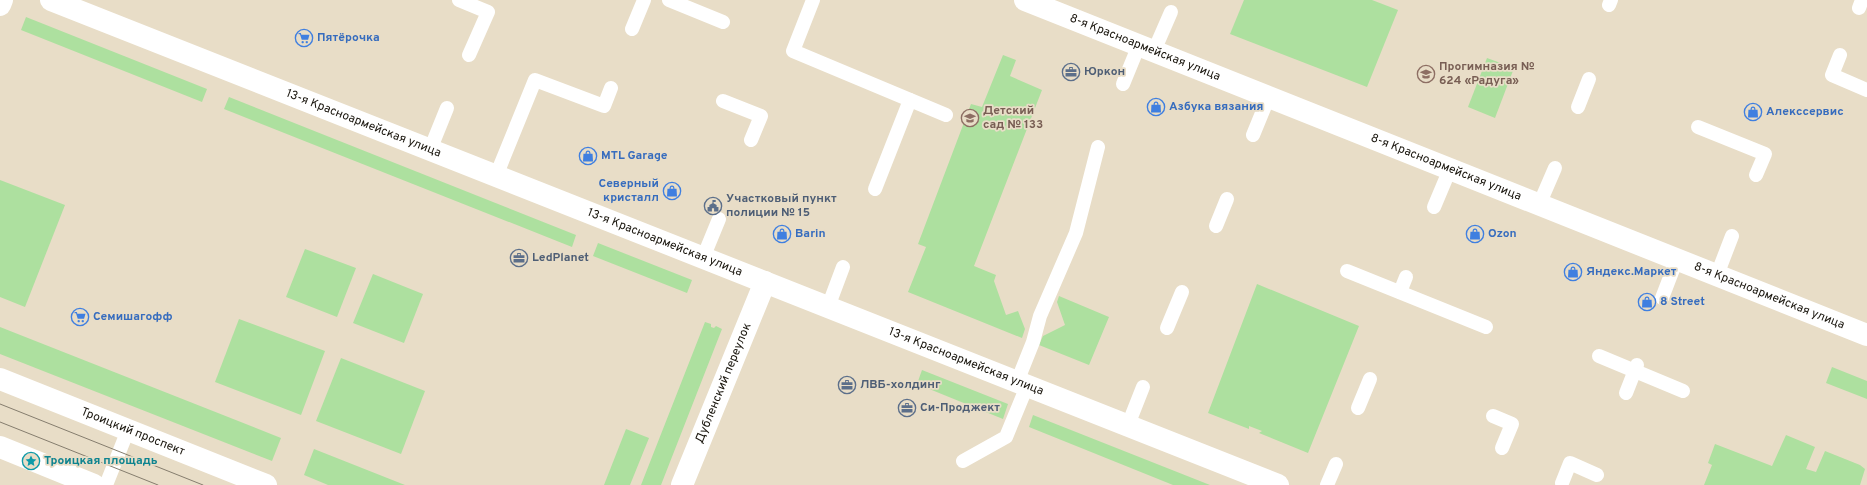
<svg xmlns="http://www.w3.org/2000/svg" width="1867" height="485" viewBox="0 0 1867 485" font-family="Overpass,sans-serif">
<rect width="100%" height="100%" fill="#e8ddc7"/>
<g fill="#ade09f">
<polygon points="1244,0 1372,0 1398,10 1367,87 1230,34"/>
<polygon points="26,17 207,89 202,102 21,30"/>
<polygon points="1003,55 1016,60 1010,76 1042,90 974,266 996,275 994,281 1006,315 1018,311 1025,329 1022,338 908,292 926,247 918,244 971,104 982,107"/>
<polygon points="1487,58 1514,68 1495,118 1468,107"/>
<polygon points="229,97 576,235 572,247 224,109"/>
<polygon points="0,180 65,205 25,307 0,297"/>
<polygon points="598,243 692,280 687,293 593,256"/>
<polygon points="305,249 356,268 337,317 286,297"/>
<polygon points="373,274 423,294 404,343 353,323"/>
<polygon points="1257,284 1359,326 1308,453 1259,433 1262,431 1249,426 1249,429 1208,413"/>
<polygon points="1059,296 1109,317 1089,365 1039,345 1043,336 1065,325 1057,302"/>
<polygon points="239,319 325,351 301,415 215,382"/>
<polygon points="705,322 711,324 711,327 714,328 716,326 722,329 661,485 641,485"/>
<polygon points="0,327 281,438 272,461 0,354"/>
<polygon points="341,358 425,391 401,454 316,421"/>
<polygon points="1832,367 1867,381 1867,399 1826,383"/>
<polygon points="922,370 1008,404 1003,419 917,384"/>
<polygon points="1033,415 1210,485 1173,485 1029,427"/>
<polygon points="626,429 649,438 630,485 604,485"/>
<polygon points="1786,435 1815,447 1806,469 1816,472 1825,451 1860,465 1865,469 1860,485 1704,485 1712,465 1708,463 1715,444 1772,466"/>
<polygon points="314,449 405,485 328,485 304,475"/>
</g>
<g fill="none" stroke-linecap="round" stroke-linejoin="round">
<g stroke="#fff" stroke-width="14">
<polyline points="459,0 488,12 469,55"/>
<polyline points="669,0 723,22"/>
<polyline points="813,0 793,51 946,115"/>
<polyline points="1609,5 1611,0"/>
<polyline points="1859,8 1862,0"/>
<polyline points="632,29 644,0"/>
<polyline points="1154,51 1171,12"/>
<polyline points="1840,55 1832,75 1867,90"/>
<polyline points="1123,84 1139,45"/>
<polyline points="723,101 761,116 751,140"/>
<polyline points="1578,107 1589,79"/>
<polyline points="1698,127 1765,154 1756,175"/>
<polyline points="1253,135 1269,96"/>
<polyline points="430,150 447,108"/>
<polyline points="496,176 535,80 604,106 611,88"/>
<polyline points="875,189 910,100"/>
<polyline points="1539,205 1555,168"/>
<polyline points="1434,207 1450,169"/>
<polyline points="1216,226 1227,199"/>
<polyline points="703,258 719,219"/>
<polyline points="1347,271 1486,327"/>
<polyline points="1717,275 1732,236"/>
<polyline points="1400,292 1406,277"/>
<polyline points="1662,298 1677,259"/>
<polyline points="828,307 843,267"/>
<polyline points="1167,328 1182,292"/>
<polyline points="1599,356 1683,391"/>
<polyline points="1017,382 1033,342 1040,316 1076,233 1098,147"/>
<polyline points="1626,393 1637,365"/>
<polyline points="1358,408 1370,379"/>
<polyline points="1493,416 1512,424 1502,448"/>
<polyline points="1128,425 1143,387"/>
<polyline points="963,461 1006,437 1027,386"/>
<polyline points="1562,483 1570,463 1597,475"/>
<polyline points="106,485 128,430"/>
<polyline points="1327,485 1336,464"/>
</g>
<g stroke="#fff" stroke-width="22">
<path id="s1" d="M51,0l1227,485"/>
<path id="s2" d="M1025,0l842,335"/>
<polyline points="0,5 2,0"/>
<path id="s3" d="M682,485l83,-203"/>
</g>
<g stroke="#fff" stroke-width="22">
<path id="s4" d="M0,379l266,106"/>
<polyline points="0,447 94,485"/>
</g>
<g stroke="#857d6e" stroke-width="1">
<polyline points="0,404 203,485"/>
<polyline points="0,422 158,485"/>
</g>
</g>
<defs>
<symbol id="supermarket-ring" viewBox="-11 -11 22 22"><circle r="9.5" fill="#e8ddc7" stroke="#3f7fe0" stroke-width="1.5"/><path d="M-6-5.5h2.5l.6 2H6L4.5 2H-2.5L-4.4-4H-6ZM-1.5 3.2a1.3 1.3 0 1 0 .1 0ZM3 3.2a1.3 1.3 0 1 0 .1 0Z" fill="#3f7fe0"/></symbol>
<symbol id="office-ring" viewBox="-11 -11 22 22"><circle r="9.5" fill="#e8ddc7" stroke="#5c6f8a" stroke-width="1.5"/><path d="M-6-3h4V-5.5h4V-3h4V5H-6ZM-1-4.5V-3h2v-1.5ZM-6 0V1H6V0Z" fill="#5c6f8a"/></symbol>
<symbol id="school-ring" viewBox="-11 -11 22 22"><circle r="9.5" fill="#e8ddc7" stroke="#8d6e63" stroke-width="1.5"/><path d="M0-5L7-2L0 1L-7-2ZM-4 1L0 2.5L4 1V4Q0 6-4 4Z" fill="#8d6e63"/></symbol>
<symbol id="shop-ring" viewBox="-11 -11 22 22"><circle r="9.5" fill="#e8ddc7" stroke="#3f7fe0" stroke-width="1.5"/><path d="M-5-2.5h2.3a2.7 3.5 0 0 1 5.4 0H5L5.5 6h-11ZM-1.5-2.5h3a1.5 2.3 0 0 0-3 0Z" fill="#3f7fe0"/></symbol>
<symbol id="civic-ring" viewBox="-11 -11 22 22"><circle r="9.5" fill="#e8ddc7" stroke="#5c6f8a" stroke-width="1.5"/><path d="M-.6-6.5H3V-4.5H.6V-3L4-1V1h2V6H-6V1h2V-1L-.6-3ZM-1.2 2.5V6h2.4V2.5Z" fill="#5c6f8a"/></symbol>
<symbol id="sight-ring" viewBox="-11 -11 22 22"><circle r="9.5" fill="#e8ddc7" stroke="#0f9aa8" stroke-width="1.5"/><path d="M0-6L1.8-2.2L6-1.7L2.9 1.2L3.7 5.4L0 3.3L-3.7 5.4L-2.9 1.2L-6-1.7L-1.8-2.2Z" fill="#0f9aa8"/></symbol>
</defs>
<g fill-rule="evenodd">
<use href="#supermarket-ring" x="294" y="28" width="20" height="20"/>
<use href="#office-ring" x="1061" y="62" width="20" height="20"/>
<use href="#school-ring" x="1416" y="64" width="20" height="20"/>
<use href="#shop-ring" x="1146" y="97" width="20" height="20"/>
<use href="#shop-ring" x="1743" y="102" width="20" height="20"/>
<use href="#school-ring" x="960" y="108" width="20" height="20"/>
<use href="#shop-ring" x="578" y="146" width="20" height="20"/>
<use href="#shop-ring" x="662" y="181" width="20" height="20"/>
<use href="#civic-ring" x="703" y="196" width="20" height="20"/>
<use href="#shop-ring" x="772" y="224" width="20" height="20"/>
<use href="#shop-ring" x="1465" y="224" width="20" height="20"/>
<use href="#office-ring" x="509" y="248" width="20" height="20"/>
<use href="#shop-ring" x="1563" y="262" width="20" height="20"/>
<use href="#shop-ring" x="1637" y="292" width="20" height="20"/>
<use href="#supermarket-ring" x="70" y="307" width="20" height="20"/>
<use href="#office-ring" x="837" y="375" width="20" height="20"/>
<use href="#office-ring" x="897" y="398" width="20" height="20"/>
<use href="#sight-ring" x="21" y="451" width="20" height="20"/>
</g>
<g text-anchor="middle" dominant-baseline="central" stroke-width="3.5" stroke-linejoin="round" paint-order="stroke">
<g font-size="12" font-weight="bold" fill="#366cbe" stroke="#e8ddc7" text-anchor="start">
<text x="317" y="38">Пятёрочка</text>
<text x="1169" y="107">Азбука вязания</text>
<text x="1766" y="112">Алекссервис</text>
<text x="601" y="156">MTL Garage</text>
<text x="659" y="184" text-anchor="end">Северный<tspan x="659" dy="14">кристалл</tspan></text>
<text x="795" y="234">Barin</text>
<text x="1488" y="234">Ozon</text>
<text x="1586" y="272">Яндекс.Маркет</text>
<text x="1660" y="302">8 Street</text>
<text x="93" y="317">Семишагофф</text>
</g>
<g font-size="12" fill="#18140c" stroke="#e8ddc7">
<text stroke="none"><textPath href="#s2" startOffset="129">8-я Красноармейская улица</textPath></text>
<text stroke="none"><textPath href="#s1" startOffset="336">13-я Красноармейская улица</textPath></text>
<text stroke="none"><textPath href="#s2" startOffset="453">8-я Красноармейская улица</textPath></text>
<text stroke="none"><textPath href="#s1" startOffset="660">13-я Красноармейская улица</textPath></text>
<text stroke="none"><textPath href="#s2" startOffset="801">8-я Красноармейская улица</textPath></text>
<text stroke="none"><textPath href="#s1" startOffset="984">13-я Красноармейская улица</textPath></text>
<text stroke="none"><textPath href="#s3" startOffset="110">Дубленский переулок</textPath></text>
<text stroke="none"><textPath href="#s4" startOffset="143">Троицкий проспект</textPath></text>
</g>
<g font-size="12" font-weight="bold" fill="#785e54" stroke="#e8ddc7" text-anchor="start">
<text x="1439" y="67">Прогимназия №<tspan x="1439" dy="14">624 «Радуга»</tspan></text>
<text x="983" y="111">Детский<tspan x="983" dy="14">сад № 133</tspan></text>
</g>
<g font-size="12" font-weight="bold" fill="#4e5e75" stroke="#e8ddc7" text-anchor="start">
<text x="1084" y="72">Юркон</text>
<text x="726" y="199">Участковый пункт<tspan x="726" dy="14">полиции № 15</tspan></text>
<text x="532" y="258">LedPlanet</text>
<text x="860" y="385">ЛВБ-холдинг</text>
<text x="920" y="408">Си-Проджект</text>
</g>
<g font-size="12" font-weight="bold" fill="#0d838f" stroke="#e8ddc7" text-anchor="start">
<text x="44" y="461">Троицкая площадь</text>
</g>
</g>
</svg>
